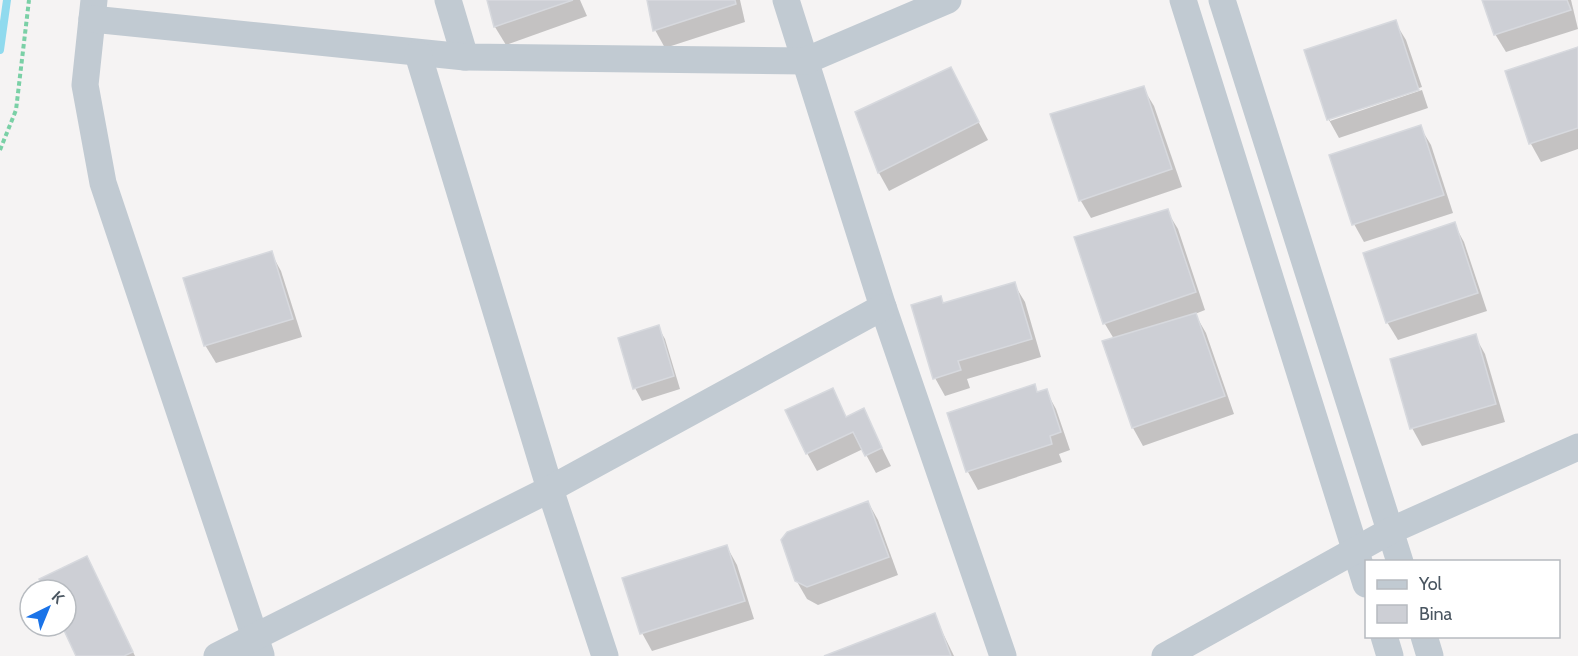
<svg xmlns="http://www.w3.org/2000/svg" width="1578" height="656" viewBox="0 0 1578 656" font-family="Cabin,sans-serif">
<rect width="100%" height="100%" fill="#f5f3f3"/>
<g fill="#0003">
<polygon points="488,0 580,0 587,16 506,45 495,27"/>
<polygon points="649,0 740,0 745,22 665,48 655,30"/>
<polygon points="1484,0 1571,0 1578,29 1506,52 1495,34"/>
<polygon points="1395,22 1406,40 1422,87 1330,118 1330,121 1422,90 1428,108 1339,138 1329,120 1306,51"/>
<polygon points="1578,49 1578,149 1541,162 1531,144 1507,72"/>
<polygon points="960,87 988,140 889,191 879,173 857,113"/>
<polygon points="1143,88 1154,106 1182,187 1091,218 1081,201 1052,115"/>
<polygon points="1420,127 1431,145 1453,213 1364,242 1354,224"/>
<polygon points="1167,211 1178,229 1205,310 1195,314 1206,333 1234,414 1143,446 1133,428 1114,339 1105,324 1076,238"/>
<polygon points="1454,224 1464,242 1487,311 1398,340 1387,322"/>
<polygon points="271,253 281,271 302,337 216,363 205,345"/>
<polygon points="1014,284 1025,302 1041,357 967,379 970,388 945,396 935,378 941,298 944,305"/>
<polygon points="658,327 665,339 680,389 642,401 635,388"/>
<polygon points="1475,336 1485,354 1505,422 1422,446 1412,428"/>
<polygon points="1034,386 1038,393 1046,391 1056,409 1070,450 1059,454 1062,462 978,490 968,472 949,414"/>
<polygon points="832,390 847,418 863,410 891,466 876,473 863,449 817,471 807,453"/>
<polygon points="868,502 878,520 898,575 818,605 807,599 796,580"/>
<polygon points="727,547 737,565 754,619 652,651 642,633"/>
<polygon points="96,576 135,656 78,656 63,626 66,626 66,590 46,590"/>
<polygon points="934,615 954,656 828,656"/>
</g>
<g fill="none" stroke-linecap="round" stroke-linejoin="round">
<polyline stroke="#90daee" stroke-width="8" points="0,50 7,0"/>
</g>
<g fill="#cdcfd5" stroke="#d7d9de" stroke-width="1.5">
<polygon points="487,0 573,0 494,27"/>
<polygon points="647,0 735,0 736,4 653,31"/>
<polygon points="1482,0 1567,0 1571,10 1494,35"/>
<polygon points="1396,20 1419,90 1327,120 1304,50"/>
<polygon points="1578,47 1578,128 1529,144 1505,71"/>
<polygon points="951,67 979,122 878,173 855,112"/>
<polygon points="1144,86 1172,169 1079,201 1050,114"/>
<polygon points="1421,125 1444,195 1352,225 1329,155"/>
<polygon points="1168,209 1196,292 1103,324 1074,237"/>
<polygon points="1455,222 1478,293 1386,323 1363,253"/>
<polygon points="272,251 293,319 204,346 183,278"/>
<polygon points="1015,282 1032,339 958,361 961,370 933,379 911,305 941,296 943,303"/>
<polygon points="1196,313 1225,396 1132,428 1102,341"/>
<polygon points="659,325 674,376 633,389 618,338"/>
<polygon points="1476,334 1496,404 1410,429 1390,359"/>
<polygon points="1035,384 1037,392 1047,389 1061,432 1050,436 1052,444 966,472 947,413"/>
<polygon points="833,388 846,417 864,408 882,448 865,456 853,432 806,454 785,410"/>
<polygon points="868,501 889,557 807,587 795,581 781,540 787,532"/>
<polygon points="727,545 745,601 640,634 622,578"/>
<polygon points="87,556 133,652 124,656 76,656 62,626 66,626 66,590 44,590 39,579"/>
<polygon points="935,613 951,656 824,656"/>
</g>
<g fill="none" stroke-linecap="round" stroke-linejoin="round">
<polyline stroke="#7ad0a6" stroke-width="4" stroke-dasharray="4.5 3" stroke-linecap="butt" points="0,150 16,110 29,0"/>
<g stroke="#c1cad2" stroke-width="27">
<polyline points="94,0 85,85 103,183 261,655"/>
<polyline points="448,0 465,57"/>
<polyline points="786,0 883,307 1003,656"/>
<polyline points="1183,0 1366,584"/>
<polyline points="1222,0 1400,562"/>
<polyline points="92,19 465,57 805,61 948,0"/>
<polyline points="418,54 550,489 605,656"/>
<polyline points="1384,636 1390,656"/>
<polyline points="1424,636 1430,656"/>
<polyline points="217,656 550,489 883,307"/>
<polyline points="1165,656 1390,531 1578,447"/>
</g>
</g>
<rect x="1365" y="560" width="195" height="78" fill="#ffffff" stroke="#b7bbc0" stroke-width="1.5"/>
<rect x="1377" y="580" width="30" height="9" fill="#c1cad2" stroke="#b7bbc0" stroke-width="1.5"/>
<text x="1419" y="590" font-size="18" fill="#4a5661">Yol</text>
<rect x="1377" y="605" width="30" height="18" fill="#cdcfd5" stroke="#b7bbc0" stroke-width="1.5"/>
<text x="1419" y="620" font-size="18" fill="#4a5661">Bina</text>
<g transform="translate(48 608) rotate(43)"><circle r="28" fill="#ffffff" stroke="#b7bbc0" stroke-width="1.5"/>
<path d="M0-4.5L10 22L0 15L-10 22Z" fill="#1a73e8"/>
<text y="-9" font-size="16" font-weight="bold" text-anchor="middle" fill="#4a5661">K</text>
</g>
</svg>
